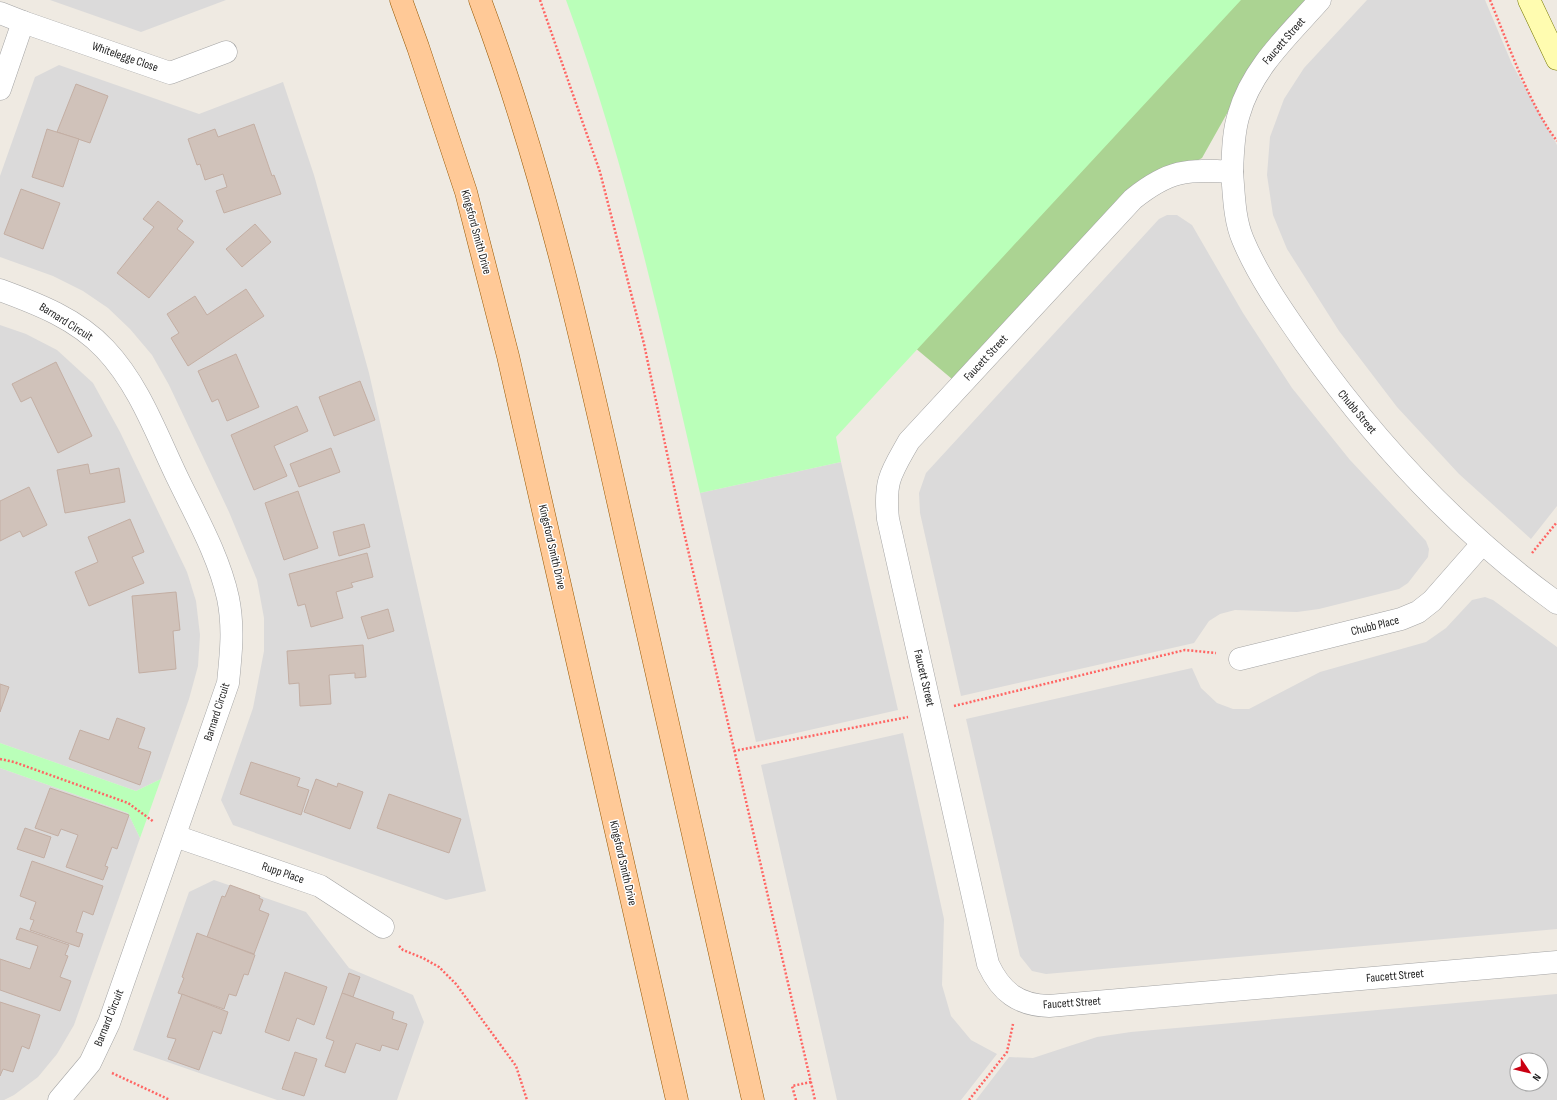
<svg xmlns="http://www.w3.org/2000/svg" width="1557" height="1100" viewBox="0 0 1557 1100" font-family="'Sofia Sans Condensed',sans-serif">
<rect width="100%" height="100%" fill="#efeae2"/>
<g fill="#dbdada" fill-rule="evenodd">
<polygon points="50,0 226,0 141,32"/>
<polygon points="1367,0 1485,0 1512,64 1557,145 1557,506 1531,539 1459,474 1397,407 1339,331 1287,249 1273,215 1267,175 1270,137 1284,99 1304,68"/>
<polygon points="59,65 199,114 283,82 314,175 369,373 486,891 446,900 233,825 221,800 253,708 264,651 264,618 257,580 229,512 169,385 152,355 130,329 108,308 83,291 53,276 0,257 0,176 35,77"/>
<polygon points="1167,215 1177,215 1192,225 1243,313 1292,388 1350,460 1426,541 1429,549 1428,557 1408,583 1399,589 1319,609 1297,612 1235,610 1220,614 1209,621 1194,643 961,696 920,513 919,493 926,473 1159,219"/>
<polygon points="0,325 26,334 57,350 93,383 120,432 187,572 196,601 200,635 198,666 189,699 161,779 136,791 0,743"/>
<polygon points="841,462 898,710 756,742 700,493"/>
<polygon points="1485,597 1493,600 1557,647 1557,929 1046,974 1032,971 1020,956 966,719 1192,668 1201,688 1217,703 1233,709 1249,709 1320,672 1426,642 1446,628 1472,600"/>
<polygon points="903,733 944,919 942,985 951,1016 971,1040 997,1054 961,1100 837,1100 761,765"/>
<polygon points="0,768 128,813 140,838 74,1025 57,1054 38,1077 14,1095 4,1100 0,1100"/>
<polygon points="214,880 306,912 349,968 413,995 424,1022 397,1100 277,1100 133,1050 189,892"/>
<path d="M1557,994v106h-581l33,-43 24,1 64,-21 34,-5zM1517,1060h24v24h-24z"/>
</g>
<polygon fill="#abd392" points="1226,0 1320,0 1243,85 1202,158 1110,208 952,379 863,304"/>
<g fill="#baffb9">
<path d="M566,0h675l-405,437 5,25 -141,31c-38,-166 -75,-333 -134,-493z"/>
<polygon points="0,743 136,791 161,779 140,838 128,813 0,768"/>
</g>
<g fill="#d0c2ba" stroke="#c3aea3">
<polygon points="76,84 108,96 90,143 57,132"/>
<polygon points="254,124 272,176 274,175 281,194 224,213 216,191 227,187 223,174 205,180 200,164 197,165 188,139 215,129 218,137"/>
<polygon points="47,129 79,139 63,187 32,177"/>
<polygon points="21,189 60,203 43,249 4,234"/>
<polygon points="158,201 183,221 177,229 194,242 149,298 117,273 154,227 143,219"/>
<polygon points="255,224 271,242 242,267 226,249"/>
<polygon points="246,289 264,316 188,366 171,338 179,333 167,314 195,296 207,315"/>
<polygon points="236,354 259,407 227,421 218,399 212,402 198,371"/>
<polygon points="56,362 92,436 58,453 31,397 21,402 12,384"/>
<polygon points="360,381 375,420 334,436 319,397"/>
<polygon points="297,406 308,431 274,446 287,476 254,490 231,435"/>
<polygon points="331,448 340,472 299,487 290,464"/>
<polygon points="88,464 90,474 119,468 125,502 65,513 57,470"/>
<polygon points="29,487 47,525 23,537 20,531 0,541 0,501"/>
<polygon points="298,491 318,548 284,560 265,503"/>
<polygon points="130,519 144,552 132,557 144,583 89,606 75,572 98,562 88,537"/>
<polygon points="364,524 370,547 339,556 333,532"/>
<polygon points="367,553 373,577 351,583 353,587 336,592 343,618 311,627 305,604 298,606 289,574"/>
<polygon points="176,592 180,630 173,631 176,669 139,673 132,596"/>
<polygon points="388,609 394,631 368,639 361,617"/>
<polygon points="363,645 366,677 355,678 355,673 329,675 331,704 300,706 299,683 289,684 287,651"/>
<polygon points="0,684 9,687 0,712"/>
<polygon points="117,718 145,728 138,748 151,752 140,785 69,759 80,730 109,740"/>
<polygon points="251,762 300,778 297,786 309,790 301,815 240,794"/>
<polygon points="316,779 337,787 338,783 363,792 350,829 304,812"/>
<polygon points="50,788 129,815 117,849 112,847 105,866 108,867 103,880 66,867 78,835 61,829 58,836 35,828"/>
<polygon points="389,794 461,819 449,853 377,828"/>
<polygon points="25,828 51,837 44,858 17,849"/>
<polygon points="32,861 103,886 93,915 83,911 76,932 83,934 79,947 30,930 34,920 30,919 36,902 20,896"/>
<polygon points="230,885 260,896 259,898 263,900 259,910 269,914 254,954 207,937 222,896 225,897"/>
<polygon points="20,928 69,945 65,955 68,956 60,977 71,981 60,1011 0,990 0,959 30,969 38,946 16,939"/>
<polygon points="197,933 255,955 248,975 244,974 236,996 229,994 224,1009 178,993 184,978 182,977"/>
<polygon points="285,972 327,987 314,1025 297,1018 289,1041 265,1032"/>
<polygon points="349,973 360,977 353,997 342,993"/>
<polygon points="342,993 394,1012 392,1019 407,1024 398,1050 382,1045 380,1051 356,1043 345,1073 325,1066 334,1041 326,1038"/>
<polygon points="182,994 228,1012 221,1034 213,1031 199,1070 168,1059 176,1039 167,1037"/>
<polygon points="0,1002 40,1015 29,1049 22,1046 13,1072 3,1069 0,1076"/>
<polygon points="295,1052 317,1059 304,1096 282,1089"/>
</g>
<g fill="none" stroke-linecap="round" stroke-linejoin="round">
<defs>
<g id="street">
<path d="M1320,0c-31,35 -68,68 -81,114 -6,18 -6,39 -7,58 -45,-3 -63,-2 -99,27l-224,242c-18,32 -25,39 -21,78l100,445c13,28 30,41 61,42l508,-44"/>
<polyline points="0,13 23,22"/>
<polyline points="0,89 23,22 170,73 226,52"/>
<path d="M1232,172c2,22 2,47 11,68 16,38 41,73 64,106 70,98 152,186 250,257"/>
<path d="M0,290c38,14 77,29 105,59 35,37 52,87 74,132 18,37 40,76 49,117 6,29 3,56 0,85l-119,340 -19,40 -31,37"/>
<polyline points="1240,659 1401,619 1418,612 1432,601 1482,544"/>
<polyline points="175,836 320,886 383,927"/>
</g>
<polyline id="secondary" points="1529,0 1557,59"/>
<g id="primary">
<polyline points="401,0 418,47 466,192 508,356 677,1100"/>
<path d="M480,0c65,173 105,353 145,533 43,189 85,378 128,567"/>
</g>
</defs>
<use href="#street" stroke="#a4a4a4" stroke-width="23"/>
<use href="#secondary" stroke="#767800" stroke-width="23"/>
<use href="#primary" stroke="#965700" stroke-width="23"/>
<g stroke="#ff6563" stroke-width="2.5" stroke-dasharray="2 2" stroke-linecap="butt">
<polyline points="540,0 600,172 644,344 680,515 815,1100"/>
<path d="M1490,0c18,43 39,105 67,141"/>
<polyline points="1532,553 1557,522"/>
<polyline points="954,706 1185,650 1216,653"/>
<polyline points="734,751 908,717"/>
<polyline points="0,759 14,762 128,803 154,822"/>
<polyline points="399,946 403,950 423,958 439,967 456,984 516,1066 527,1100"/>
<polyline points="112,1073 170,1100"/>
<polyline points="796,1100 792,1086 811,1082"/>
<polyline points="969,1100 1007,1052 1013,1024"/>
</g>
<use href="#street" stroke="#fff" stroke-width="22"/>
<use href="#secondary" stroke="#fffcb0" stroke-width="22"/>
<use href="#primary" stroke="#ffc997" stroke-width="22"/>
</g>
<g text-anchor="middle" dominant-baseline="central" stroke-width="3" stroke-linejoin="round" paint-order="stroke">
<g font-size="12" fill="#1d1d1d" stroke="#fff">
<text transform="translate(1284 41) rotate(-49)">Faucett Street</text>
<text transform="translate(125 57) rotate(19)">Whitelegge Close</text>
<text transform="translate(476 232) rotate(75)">Kingsford Smith Drive</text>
<text transform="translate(66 322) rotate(32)">Barnard Circuit</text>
<text transform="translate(986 358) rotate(-47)">Faucett Street</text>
<text transform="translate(1357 412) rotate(50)">Chubb Street</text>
<text transform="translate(552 547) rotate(77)">Kingsford Smith Drive</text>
<text transform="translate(1375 626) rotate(-14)">Chubb Place</text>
<text transform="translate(924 678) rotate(77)">Faucett Street</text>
<text transform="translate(217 712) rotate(-72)">Barnard Circuit</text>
<text transform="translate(623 863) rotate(77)">Kingsford Smith Drive</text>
<text transform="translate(283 873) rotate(19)">Rupp Place</text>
<text transform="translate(1395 976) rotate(-5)">Faucett Street</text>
<text transform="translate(1072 1003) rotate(-4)">Faucett Street</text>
<text transform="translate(109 1018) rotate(-68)">Barnard Circuit</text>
</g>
</g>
<g transform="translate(1529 1072) rotate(125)"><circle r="19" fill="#ffffff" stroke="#a5a5a5"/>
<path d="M0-3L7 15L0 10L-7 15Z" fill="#ca0012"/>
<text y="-6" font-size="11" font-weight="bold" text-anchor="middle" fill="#1d1d1d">N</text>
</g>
</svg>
